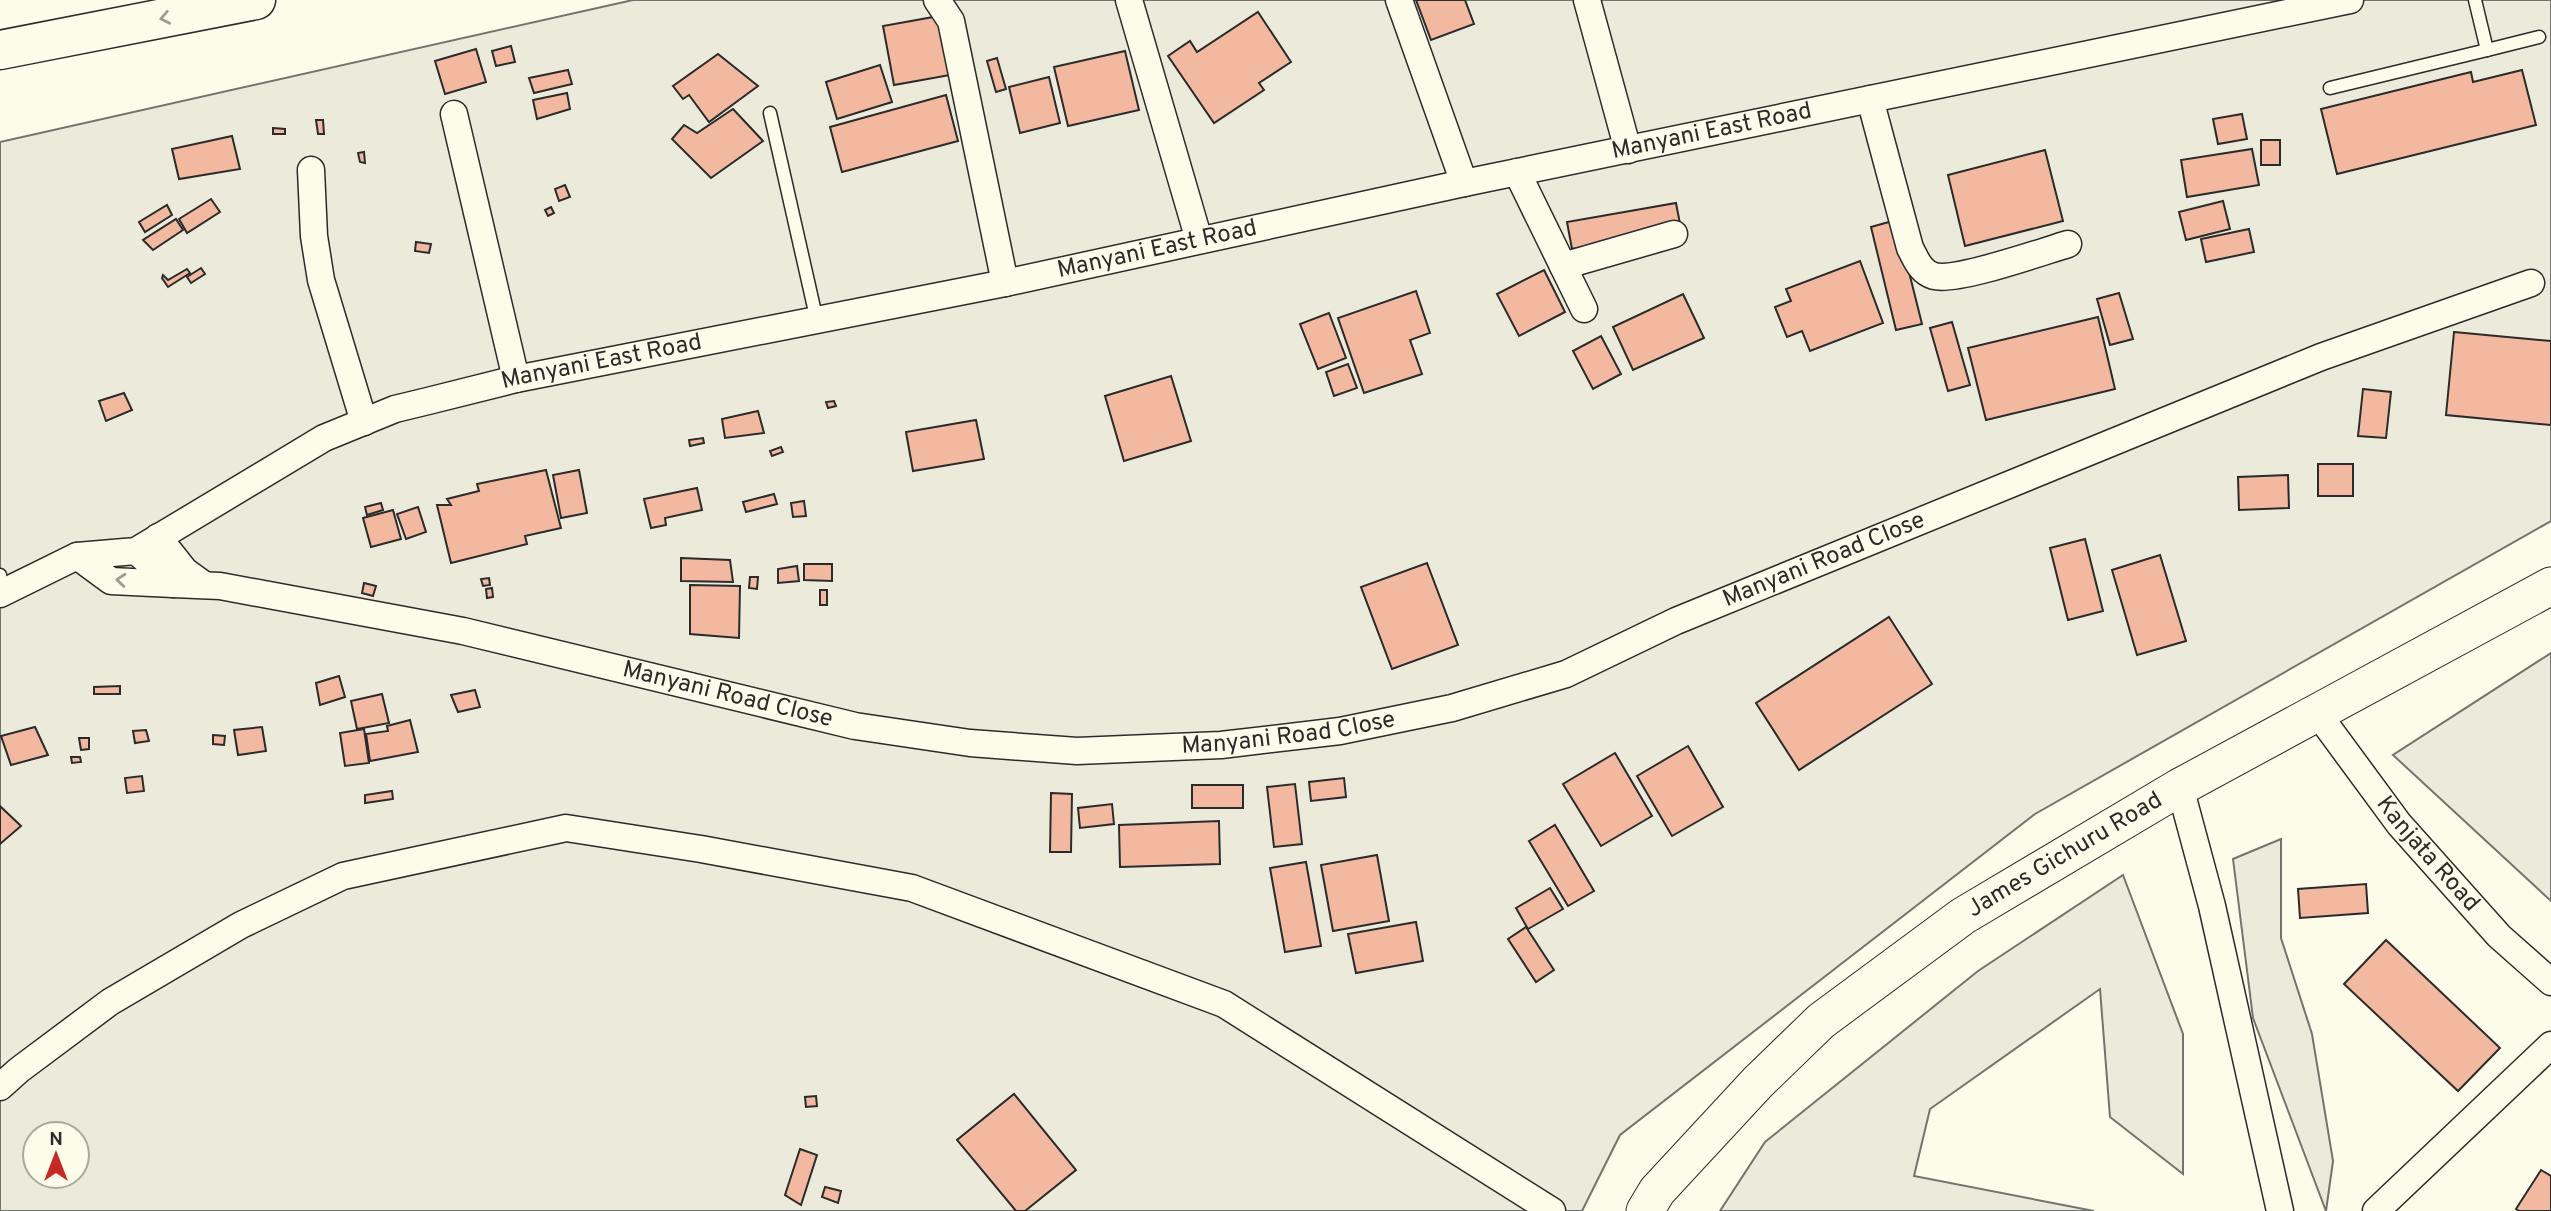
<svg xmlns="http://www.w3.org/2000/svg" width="2551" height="1211" viewBox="0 0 2551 1211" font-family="Overpass,sans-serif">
<rect width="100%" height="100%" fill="#fdfbea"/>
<g fill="#ecebdb" stroke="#74746e" stroke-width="2" fill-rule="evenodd">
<path d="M633,0h1918v521l-516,293 -415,321 -38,76h-1582v-1069zM35,1134h42v42h-42z"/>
<polygon points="2551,653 2551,901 2393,755"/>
<polygon points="2281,839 2281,938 2312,1034 2333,1161 2326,1211 2253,1018 2233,859"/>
<polygon points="2123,875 2183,1034 2183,1174 2110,1117 2100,989 1930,1109 1914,1176 2094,1211 1720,1211 1765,1142 1978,971"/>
</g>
<g fill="#f2b8a0" stroke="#2b2b2b" stroke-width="2">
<polygon points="1416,0 1465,0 1474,24 1431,40"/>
<polygon points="1258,12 1291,62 1259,83 1264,90 1214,123 1168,56 1190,41 1197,52"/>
<polygon points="939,16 950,75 894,85 883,26"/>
<polygon points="511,46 515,62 496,66 492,51"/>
<polygon points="476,49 486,82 445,94 435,61"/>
<polygon points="1125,51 1139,110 1068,126 1054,67"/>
<polygon points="718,54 758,86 709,122 689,95 683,99 673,86"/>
<polygon points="997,58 1006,89 996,92 987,61"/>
<polygon points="880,65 892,102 837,119 826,82"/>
<polygon points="568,70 572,84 534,93 529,78"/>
<polygon points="2522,70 2536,125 2337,174 2321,109 2471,72 2473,82"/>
<polygon points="1049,77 1060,123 1020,133 1009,87"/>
<polygon points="567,93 570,109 537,119 533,100"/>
<polygon points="946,95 958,141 842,172 830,127"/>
<polygon points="733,109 763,141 711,178 672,139 684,125 697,133"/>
<polygon points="2242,114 2247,139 2218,144 2213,119"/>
<polygon points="316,120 323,120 324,134 318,134"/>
<polygon points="273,128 285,129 285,134 273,134"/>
<polygon points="232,136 240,169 179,179 172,149"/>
<rect x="2261" y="140" width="19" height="25"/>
<polygon points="2252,149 2259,185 2187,197 2181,160"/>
<polygon points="2045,150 2063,221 1965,246 1948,175"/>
<polygon points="364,152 365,163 360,162 358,153"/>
<polygon points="565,185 570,197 559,201 555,189"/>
<polygon points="211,199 220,212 187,233 179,219"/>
<polygon points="2223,201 2230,229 2186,240 2179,212"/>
<polygon points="1676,203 1681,229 1572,249 1567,222"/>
<polygon points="167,205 172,215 145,232 139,222"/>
<polygon points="551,207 554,213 548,216 545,210"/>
<polygon points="176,219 183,230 153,250 143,240"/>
<polygon points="1896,220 1922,324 1896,330 1871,227"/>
<polygon points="2249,229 2254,252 2206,262 2201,239"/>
<polygon points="416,242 431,244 429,253 415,251"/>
<polygon points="1860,261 1883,323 1810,351 1802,331 1787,337 1775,307 1791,301 1786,289"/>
<polygon points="201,268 205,274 191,283 187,277"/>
<polygon points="187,269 190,273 168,287 162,278 163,275 168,280"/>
<polygon points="1544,270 1565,312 1519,336 1497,294"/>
<polygon points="1416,291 1430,333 1410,340 1422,374 1364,393 1338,318"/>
<polygon points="2119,293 2133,339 2110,345 2097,299"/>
<polygon points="1683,294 1704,338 1633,370 1613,327"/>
<polygon points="1329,313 1346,358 1318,369 1300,324"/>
<polygon points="2098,317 2115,389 1986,420 1968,348"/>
<polygon points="1952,322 1970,385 1948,391 1930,328"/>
<polygon points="2454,332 2551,341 2551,425 2446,415"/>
<polygon points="1601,336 1621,374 1593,389 1573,351"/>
<polygon points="1348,364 1357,388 1334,396 1326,372"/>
<polygon points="1171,376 1191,441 1124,461 1105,396"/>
<polygon points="2363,389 2391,392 2386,438 2358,436"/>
<polygon points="124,393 132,410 106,421 99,401"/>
<polygon points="834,401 836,406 828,408 826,402"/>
<polygon points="758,411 764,433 725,438 722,419"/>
<polygon points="976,420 984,459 913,471 906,432"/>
<polygon points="703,438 704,443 690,446 689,440"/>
<polygon points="781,447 783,452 772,456 770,451"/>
<rect x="2318" y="464" width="35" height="32"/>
<polygon points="546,470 561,528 525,536 527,544 451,563 437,505 451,505 447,499 479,491 477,484"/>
<polygon points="579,470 587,513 561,518 553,475"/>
<polygon points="2288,475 2289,508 2239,510 2238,477"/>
<polygon points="697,488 702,510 665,518 666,525 651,528 644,499"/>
<polygon points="774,494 777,504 746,512 743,502"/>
<polygon points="804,501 806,516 793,517 791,503"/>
<polygon points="381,503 383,510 367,515 365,507"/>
<polygon points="418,507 426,532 406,539 397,514"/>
<polygon points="393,510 401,539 371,547 363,518"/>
<polygon points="2085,539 2103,611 2068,620 2050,548"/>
<polygon points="2160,555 2186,641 2137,655 2112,570"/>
<polygon points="681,558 730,560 733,582 681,581"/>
<polygon points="1427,563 1458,645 1392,669 1361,587"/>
<polygon points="804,564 832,564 832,581 804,580"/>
<polygon points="797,566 799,581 778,583 778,569"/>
<polygon points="750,577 758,577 757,589 749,588"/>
<polygon points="489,578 490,585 483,586 481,579"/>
<polygon points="364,583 376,586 373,596 362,593"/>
<polygon points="690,585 740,586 739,638 690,634"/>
<polygon points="492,588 493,597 487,598 486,589"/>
<rect x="820" y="590" width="7" height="15"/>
<polygon points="1889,617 1932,684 1799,770 1756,703"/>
<polygon points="339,676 345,697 320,705 316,683"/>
<polygon points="120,686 120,694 94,694 94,687"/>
<polygon points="475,690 480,707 458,712 451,695"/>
<polygon points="382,694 389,723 357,729 351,701"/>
<polygon points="410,720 418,752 370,761 366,734 388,731 387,726"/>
<polygon points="35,727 48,755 11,765 1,736"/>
<polygon points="262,727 266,751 238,755 234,730"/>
<polygon points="364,729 369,763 345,766 340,733"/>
<polygon points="146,730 149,741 135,743 133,731"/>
<polygon points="213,735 225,736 224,745 213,744"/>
<polygon points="79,738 89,738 89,749 81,750"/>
<polygon points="1688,746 1723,807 1672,836 1637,776"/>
<polygon points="1615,753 1652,816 1601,846 1563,784"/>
<polygon points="71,757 80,757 81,762 72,763"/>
<polygon points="142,776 144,791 127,793 125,778"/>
<polygon points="1344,778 1346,797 1311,801 1309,782"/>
<polygon points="1295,784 1302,844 1274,847 1267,787"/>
<rect x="1192" y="785" width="51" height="23"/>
<polygon points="392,791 393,799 365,803 365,795"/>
<polygon points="1051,793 1072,794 1071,852 1050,852"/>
<polygon points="1112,804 1114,824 1080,828 1078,808"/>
<polygon points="0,806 21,826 0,844"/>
<polygon points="1219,821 1220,864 1120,867 1119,825"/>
<polygon points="1555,825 1594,891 1568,906 1529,841"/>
<polygon points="1377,855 1389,921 1333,931 1321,865"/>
<polygon points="1306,862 1321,946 1285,952 1270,868"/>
<polygon points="2366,884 2368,913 2300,918 2298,889"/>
<polygon points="1550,888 1563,909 1528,929 1516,908"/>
<polygon points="1416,922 1423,961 1356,973 1348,934"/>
<polygon points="1526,927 1554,970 1536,982 1508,939"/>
<polygon points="2386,940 2500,1048 2458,1091 2344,984"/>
<polygon points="1014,1094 1076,1170 1025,1211 1016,1211 957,1140"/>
<polygon points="816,1096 817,1106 806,1107 805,1097"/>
<polygon points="800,1149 817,1155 801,1205 785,1195"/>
<polygon points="2541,1170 2551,1176 2551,1211 2519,1211 2516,1209"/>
<polygon points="825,1187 841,1191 838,1203 822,1197"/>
</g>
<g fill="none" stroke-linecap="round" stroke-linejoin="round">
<defs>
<g id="service">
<polyline points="2487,50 2539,37"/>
<polyline points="2330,88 2487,50 2475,0"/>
<polyline points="770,113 817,321"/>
<polyline points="0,575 4,592"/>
</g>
<g id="minor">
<polyline points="937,0 951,21 1005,283"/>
<polyline points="1129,0 1199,240"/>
<polyline points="1399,0 1464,183"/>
<polyline points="1587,0 1628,150"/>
<path d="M1870,99l40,149c6,11 10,24 24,28 23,6 107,-24 134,-32"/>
<polyline points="454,114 516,379"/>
<polyline points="311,170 314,236 321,280 364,422"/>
<polyline points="1517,172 1584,309"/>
<polyline points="1563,266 1674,234"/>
<polyline points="158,537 185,571 203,584"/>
<path id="s1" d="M136,551l37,33 47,2 243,45 392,95 115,17 107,8 144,-6 119,-14 112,-23 114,-34 110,-53 645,-264 210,-74"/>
<polyline points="77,556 111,581 173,584"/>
<path id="s2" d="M0,594l77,-38 59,-5 188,-113 71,-29 33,-8 88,-22 489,-96 459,-100 886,-183"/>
<path id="s3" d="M2318,714l81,110 100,112 52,46"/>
<polyline points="2180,787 2212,906 2280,1211"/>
<polyline points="0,1087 19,1070 110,1002 241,925 343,876 566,828 701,849 912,888 1224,1004 1552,1211"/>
<polyline points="2376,1211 2551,1045"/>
</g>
<g id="secondary">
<path id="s4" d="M1645,1211l12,-20 101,-109 63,-61 142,-105 217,-129 371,-201"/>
</g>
<polyline id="trunk" points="0,50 256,0"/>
</defs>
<use href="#service" stroke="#2b2b2b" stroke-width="15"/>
<use href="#minor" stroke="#2b2b2b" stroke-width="29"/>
<use href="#secondary" stroke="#2b2b2b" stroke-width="39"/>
<use href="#trunk" stroke="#2b2b2b" stroke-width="41"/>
<use href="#service" stroke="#fdfbea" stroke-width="12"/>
<use href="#minor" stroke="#fdfbea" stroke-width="26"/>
<use href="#secondary" stroke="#fdfbea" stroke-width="37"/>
<use href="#trunk" stroke="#fdfbea" stroke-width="38"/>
</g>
<defs><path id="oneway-chevron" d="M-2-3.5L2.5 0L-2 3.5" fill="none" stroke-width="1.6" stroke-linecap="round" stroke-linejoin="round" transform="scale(1.75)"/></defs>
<g stroke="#9e9d94">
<use href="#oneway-chevron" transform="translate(165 18) rotate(169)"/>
<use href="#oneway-chevron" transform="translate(121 580) rotate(-175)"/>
</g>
<g text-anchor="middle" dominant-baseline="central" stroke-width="5" stroke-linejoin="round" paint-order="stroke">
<g font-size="24" fill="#2b2b2b" stroke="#fdfbea">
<text stroke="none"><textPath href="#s2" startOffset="1787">Manyani East Road</textPath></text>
<text stroke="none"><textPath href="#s2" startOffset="1220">Manyani East Road</textPath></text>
<text stroke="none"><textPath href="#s2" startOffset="653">Manyani East Road</textPath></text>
<text stroke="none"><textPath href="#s1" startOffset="1750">Manyani Road Close</textPath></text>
<text stroke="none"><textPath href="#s1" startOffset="616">Manyani Road Close</textPath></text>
<text stroke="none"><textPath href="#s1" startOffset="1183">Manyani Road Close</textPath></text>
<text stroke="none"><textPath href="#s3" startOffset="178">Kanjata Road</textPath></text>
<text stroke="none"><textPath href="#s4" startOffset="555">James Gichuru Road</textPath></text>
</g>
</g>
<g transform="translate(56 1155)"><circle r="33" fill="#fdfbea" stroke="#a9a89e" stroke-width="2"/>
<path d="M0-5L12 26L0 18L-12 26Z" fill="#c62828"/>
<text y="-10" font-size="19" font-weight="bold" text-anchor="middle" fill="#2b2b2b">N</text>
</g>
</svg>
